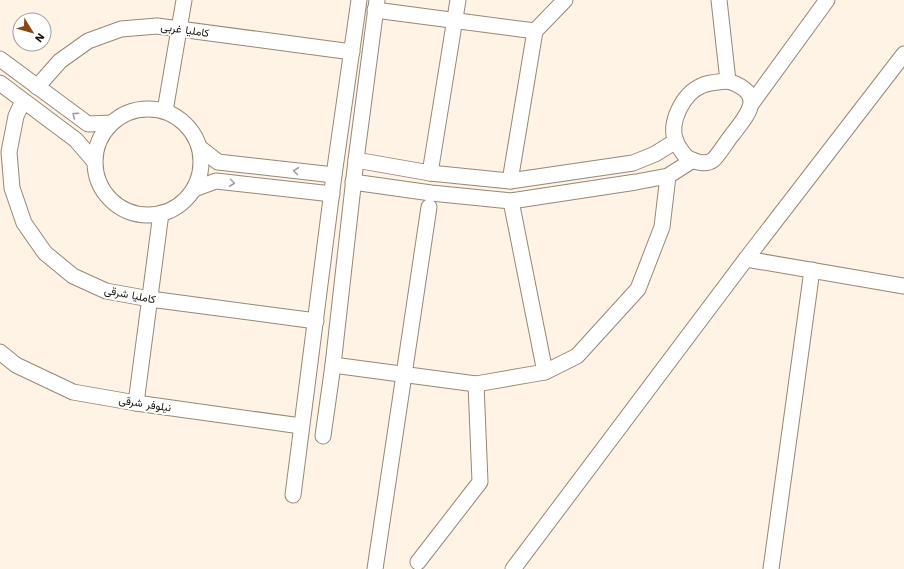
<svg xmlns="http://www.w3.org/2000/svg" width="904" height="569" viewBox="0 0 904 569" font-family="'Work Sans',Vazirmatn,sans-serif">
<rect width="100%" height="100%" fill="#fef3e4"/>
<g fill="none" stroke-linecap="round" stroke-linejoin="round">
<defs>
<g id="street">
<polyline points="719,0 728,81"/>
<polyline points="375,10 535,31"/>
<polyline points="0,59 88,124 111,123"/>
<path d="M728,81c39,13 20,33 4,54 -5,6 -14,21 -19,25 -8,6 -25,1 -30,-7 -2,-3 -5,-7 -7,-11 -8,-19 7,-48 25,-56 8,-4 19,-4 27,-5z"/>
<polyline points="0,83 76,140 94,161"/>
<polyline points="37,87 60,61 88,41 121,29 157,26 352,52"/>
<polyline points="23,101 16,116 9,152 12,188 24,223 45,253 73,276 106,291 150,299 316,321"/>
<polyline points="752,103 827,0"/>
<circle cx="148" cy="162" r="53"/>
<polyline points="165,111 184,0"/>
<polyline points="200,148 218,162 334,175"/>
<polyline points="356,160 430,173 510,181 633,163 655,154 676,141"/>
<polyline points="430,173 458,0"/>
<polyline points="510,181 535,31 565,0"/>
<polyline points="353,182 431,193 511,201 636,182 668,176 693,160"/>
<polyline points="194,189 216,181 332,194"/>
<polyline points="511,201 545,372"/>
<polyline points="746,259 904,286"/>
<polyline points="0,352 16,365 73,392 136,403 301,426"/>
<polyline points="333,365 476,384 545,372 577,356 638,289 662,227 668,176"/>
<polyline points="136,403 161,213"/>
<polyline points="323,436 333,365 356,160 377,0"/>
<polyline points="293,495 334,175 359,0"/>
<polyline points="418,562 480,482 476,384"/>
<polyline points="375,569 429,207"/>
<polyline points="513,569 746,259 904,54"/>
<polyline points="771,569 812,270"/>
</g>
</defs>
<use href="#street" stroke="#958878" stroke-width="17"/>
<use href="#street" stroke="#fff" stroke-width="15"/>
</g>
<defs><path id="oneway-chevron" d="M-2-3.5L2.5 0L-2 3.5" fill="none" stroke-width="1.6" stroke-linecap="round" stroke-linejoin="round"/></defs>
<g stroke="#a2a09d">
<use href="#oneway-chevron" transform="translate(75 115) rotate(-143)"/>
<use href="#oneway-chevron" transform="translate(296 171) rotate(-173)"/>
<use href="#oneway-chevron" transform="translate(232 183) rotate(7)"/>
</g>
<g text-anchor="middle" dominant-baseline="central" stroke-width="4" stroke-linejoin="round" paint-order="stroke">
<g font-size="11" fill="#16110b" stroke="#fff">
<text transform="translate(185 30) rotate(8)">کاملیا غربی</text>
<text transform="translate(130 295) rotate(11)">کاملیا شرقی</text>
<text transform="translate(145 404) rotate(9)">نیلوفر شرقی</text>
</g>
</g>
<g transform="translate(32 32) rotate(127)"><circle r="19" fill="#ffffff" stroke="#a2a09d"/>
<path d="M0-3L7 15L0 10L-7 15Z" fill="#884811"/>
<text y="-6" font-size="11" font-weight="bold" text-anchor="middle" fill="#16110b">N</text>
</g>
</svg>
